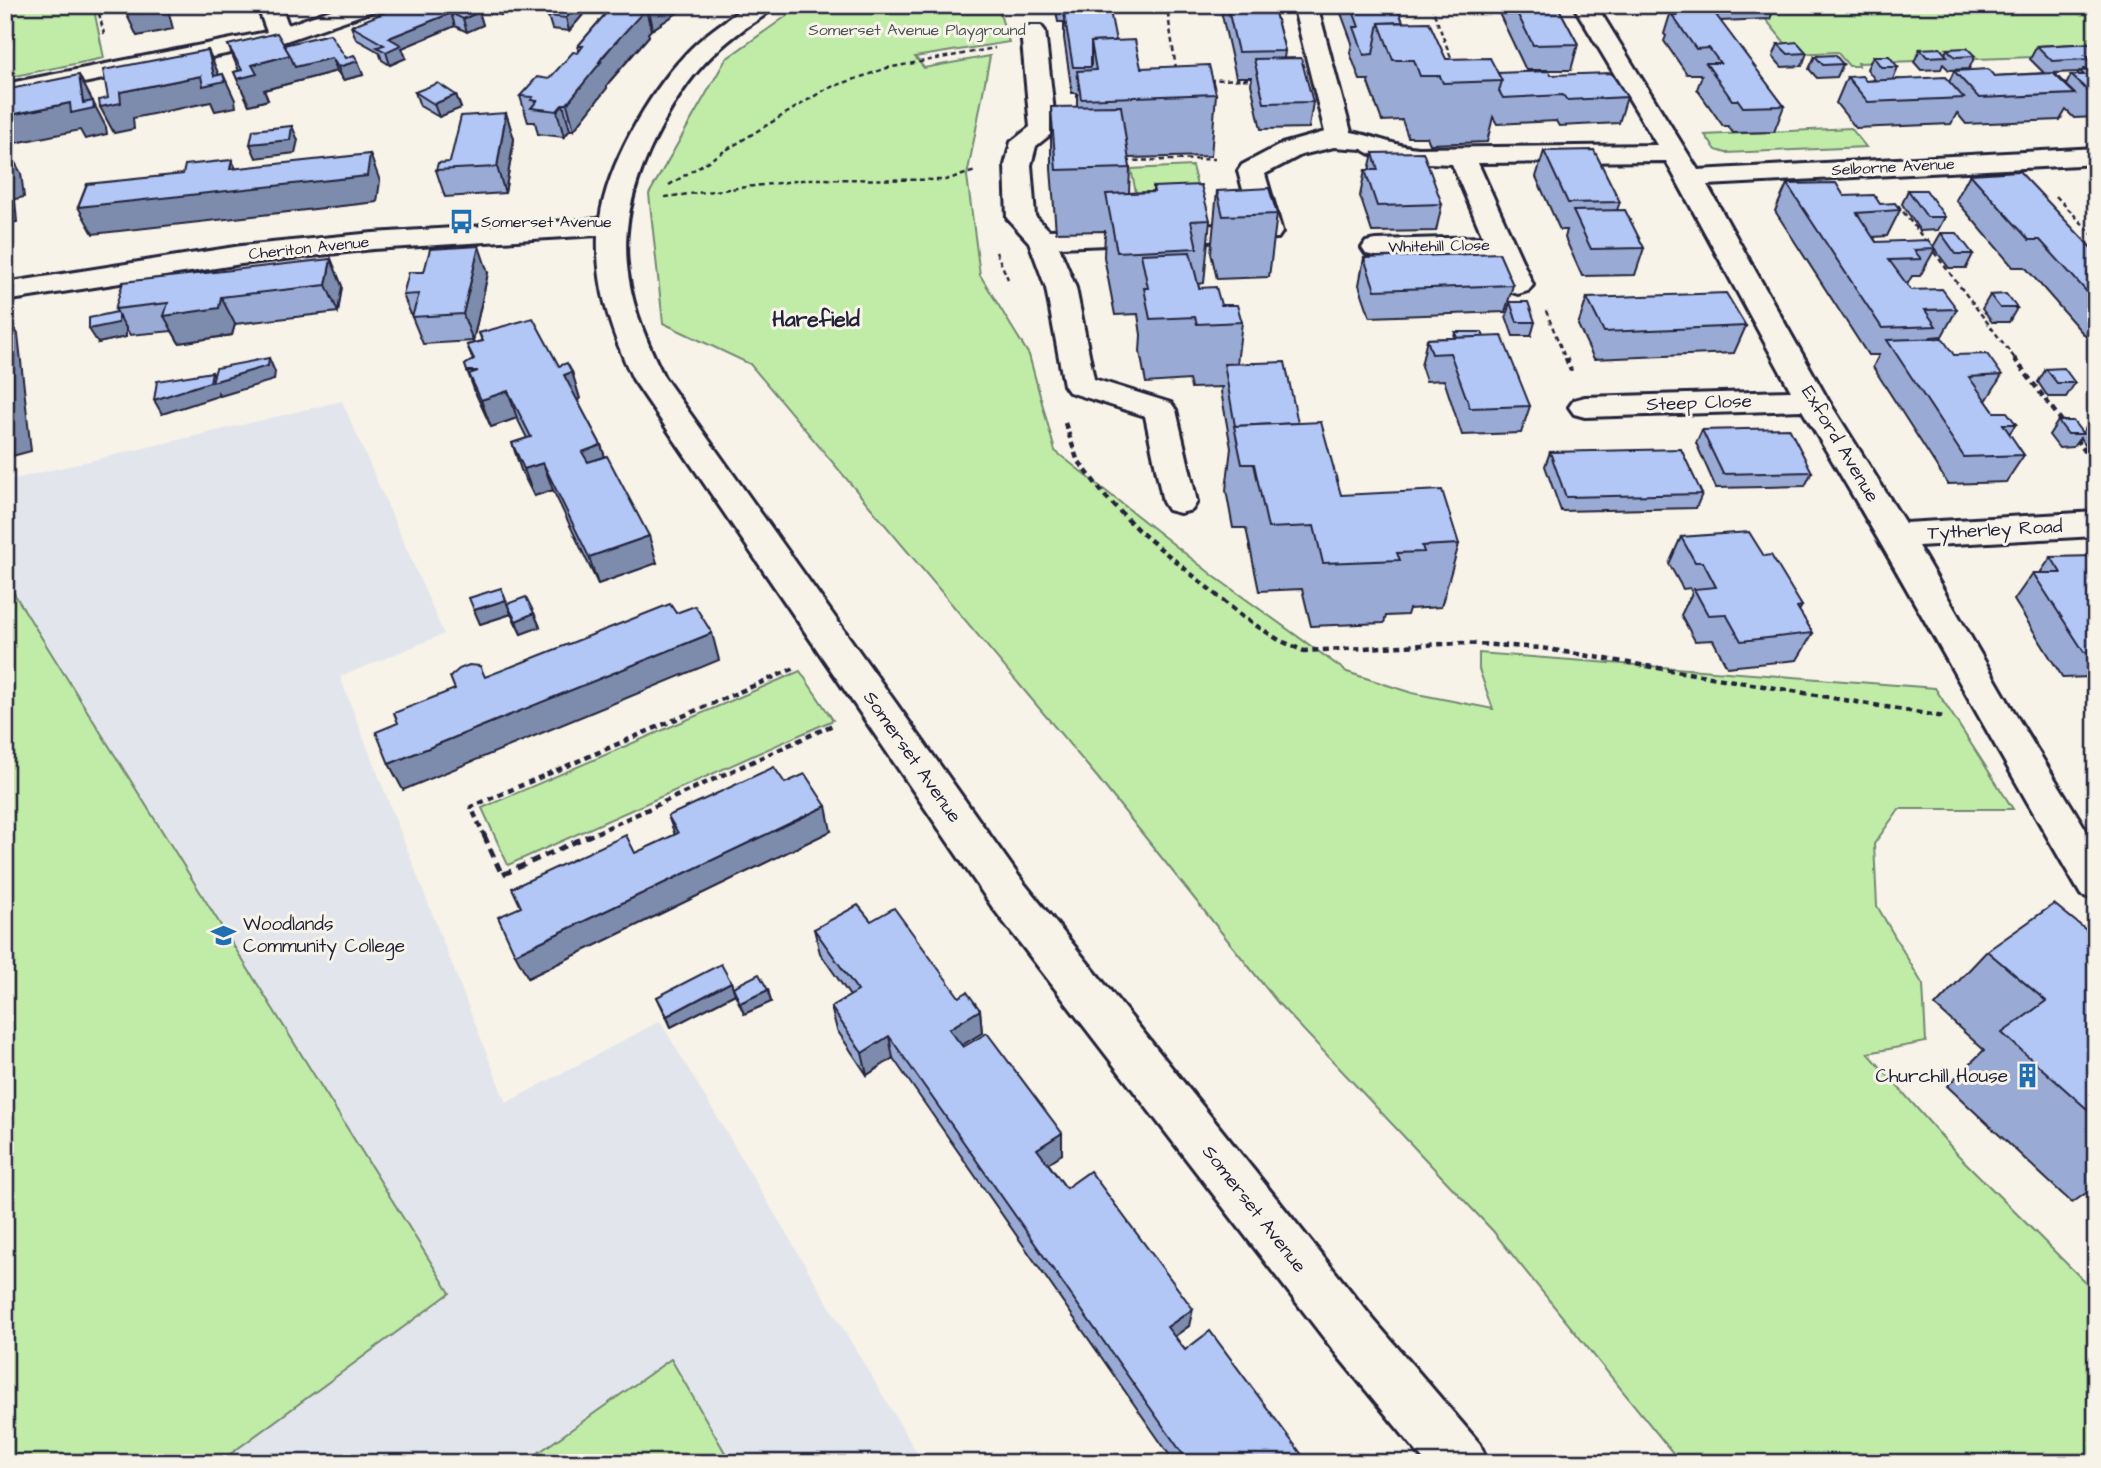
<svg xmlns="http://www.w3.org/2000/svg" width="2101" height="1468" viewBox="0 0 2101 1468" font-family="'Architects Daughter',sans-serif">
<rect width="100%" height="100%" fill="#f7f3e8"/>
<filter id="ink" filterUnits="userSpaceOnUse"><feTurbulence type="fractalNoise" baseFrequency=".0143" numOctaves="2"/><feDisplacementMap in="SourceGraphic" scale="14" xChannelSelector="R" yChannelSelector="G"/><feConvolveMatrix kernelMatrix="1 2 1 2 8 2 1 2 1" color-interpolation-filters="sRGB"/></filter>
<g filter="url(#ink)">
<polygon fill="#e2e6ec" points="342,401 444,634 340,677 506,1103 660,1021 923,1463 5,1463 5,481"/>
<g fill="#c1eca8" stroke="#728772" stroke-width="2">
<polygon points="5,5 93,5 104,58 5,78"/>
<polygon points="802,5 997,5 1009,42 915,57 924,68 990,56 967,176 980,275 1029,355 1055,451 1215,577 1347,672 1412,693 1493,709 1479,669 1479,653 1935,688 2013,809 1899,809 1874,844 1877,906 1923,985 1926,1042 1868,1053 1959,1156 2096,1293 2096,1463 1681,1463 1493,1231 1278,1003 1097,777 750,364 663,323 649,194 726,59"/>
<polygon points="1754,5 2096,5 2096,55 1858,63 1859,66 1849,66 1837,52 1794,54"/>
<polygon points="1851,128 1866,147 1726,153 1716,150 1705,135"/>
<polygon points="1192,166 1203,209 1140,212 1131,169"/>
<polygon points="5,579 450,1293 218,1463 5,1463"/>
<polygon points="800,671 833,720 508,865 482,808"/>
<polygon points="671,1359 731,1463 524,1463"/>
</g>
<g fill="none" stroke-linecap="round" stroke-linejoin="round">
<defs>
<g id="minor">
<polygon points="257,5 281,5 288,25 345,5 379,5 376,10 280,43 5,99 5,84 267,32"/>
<path d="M747,5h27c-6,10 -19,16 -29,23 -16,12 -31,24 -44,39 -19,21 -33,46 -46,72 -44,90 -35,150 9,238l359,505 350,437 107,125 8,19h-62l-89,-108 -344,-447 -360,-529c-22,-47 -37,-91 -35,-144l-225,14 -132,15 -236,37v-18l236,-37 132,-13 227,-14c7,-53 48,-124 84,-163 18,-20 41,-35 63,-51z"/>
<path d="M1293,5h24l34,127c24,4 43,14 67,16l239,-3 -84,-140h23l102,165 398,-22v16l-389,21 121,215 77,123 191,-11v24l-178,10 99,171 79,129v54l-15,-5c-94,-161 -182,-325 -279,-485l-217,7 -11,-3 -5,-7 5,-7 11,-3 206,-6 -125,-230 -188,2 55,122 -5,6 -10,3 -10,-3 -18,-37 -114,2 -10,-2 -4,-6 4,-6 10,-2 107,-3 -31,-73 -51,-2 -25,-5 -14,-8 -28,-2 -33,8 -36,19 17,58 -4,6 -219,9 17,41 18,91 77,24 5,7 21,92 -5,8 -12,3 -12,-3 -5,-8 -18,-86 -76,-24 -5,-7 -18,-97 -17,-46 -22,-24 -2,-53 6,-23 19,-15 -9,-96 4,-5h16l4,5 11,99 -20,16 -5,19 4,51 14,14 203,-6 -14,-53 4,-6 40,-21 43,-12z"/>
</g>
</defs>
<use href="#minor" stroke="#22223b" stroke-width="6"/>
<g stroke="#22223b" stroke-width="2.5" stroke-dasharray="5 3.5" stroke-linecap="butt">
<polyline points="97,5 104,34"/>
<polyline points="1431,5 1453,63"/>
<polyline points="1176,69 1167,8 1227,8"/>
<polyline points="1209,80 1257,79"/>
<polyline points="1126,161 1215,159"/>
<polyline points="669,185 826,89 887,68 995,48"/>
<polyline points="2056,196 2096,238"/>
<polyline points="665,197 811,179 945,180 976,171"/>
<polyline points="1898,205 2016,360"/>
<polyline points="996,252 1008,279"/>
<polyline points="1546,311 1566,360"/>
</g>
<g stroke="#22223b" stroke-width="4.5" stroke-dasharray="6 4.5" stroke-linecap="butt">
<polyline points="1566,358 1571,371"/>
<polyline points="2014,358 2064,424"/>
<polyline points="1065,423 1077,459 1105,496 1138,530 1243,617 1279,640 1304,651 1462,643 1542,648 1944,717"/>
<polyline points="2076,439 2096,466"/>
<polyline points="485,837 471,807 795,668"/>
<polyline points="587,837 835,724"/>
</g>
<polyline stroke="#22223b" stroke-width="5" stroke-dasharray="9 6" stroke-linecap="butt" points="484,835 502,875 590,835"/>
<use href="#minor" fill="#f7f3e8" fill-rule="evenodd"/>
</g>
<g fill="#99abd4" stroke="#22223b" stroke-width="2" fill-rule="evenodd">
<polygon points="474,5 511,5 511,8 501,15 489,13 488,8"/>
<polygon points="613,5 689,5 653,29 650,28 651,30 648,33 649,36 610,81 607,85 607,88 574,130 570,130 564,137 538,134 535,122 528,122 520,96 549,79 578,53 579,51 578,46"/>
<polygon points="1055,5 1103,5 1103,12 1116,41 1141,68 1216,94 1211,156 1128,158 1130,168 1129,193 1153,192 1153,187 1210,220 1204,283 1198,284 1199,288 1242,322 1237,364 1298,423 1341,495 1459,544 1441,607 1409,609 1407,615 1386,616 1384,623 1311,626 1302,589 1259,591 1246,528 1233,528 1226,490 1231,448 1221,391 1222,387 1191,388 1189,380 1146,383 1140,352 1141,335 1138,314 1115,315 1104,257 1105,231 1056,232 1051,169 1051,107 1077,107 1077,93 1072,93 1064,38 1064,22 1058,22"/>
<polygon points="1221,5 1273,5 1285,51 1284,58 1313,102 1309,128 1261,129 1251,84 1252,77 1236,77 1221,11"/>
<polygon points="1338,5 1396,5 1403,22 1446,59 1498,73 1551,75 1627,97 1619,123 1559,126 1556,121 1497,124 1493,117 1487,142 1430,144 1427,137 1408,137 1402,120 1382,121 1368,83 1369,80 1360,80 1350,53 1352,43"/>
<polygon points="1495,5 1557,5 1578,44 1571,70 1526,70"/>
<polygon points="1693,5 1776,5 1770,19 1720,21 1784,106 1774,132 1733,133 1728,126 1723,126 1697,89 1702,76 1700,74 1687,74 1664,41 1666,36 1664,34 1672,8 1695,8"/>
<polygon points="464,11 479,12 483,25 467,32 455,26 402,48 406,58 390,65 382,60 379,52 356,39 351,26"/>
<polygon points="548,16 582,16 569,31 552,29"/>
<path d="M2096,43v25l-12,1 -1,1h13v47l-22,1 -8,-8 -6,10 -94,4 -9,-11 -6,11 -95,4 -20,-25 11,-26 19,4 9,-1 -8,-11 6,-13 25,11 -5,12 56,3 5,-11 40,5 50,-3 -14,-14 7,-13zM2079,72l-2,3h-6l-5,10 -12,-12z"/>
<polygon points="1778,44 1807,53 1802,66 1782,67 1773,57"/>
<polygon points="228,45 284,45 346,58 358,61 363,75 343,80 337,71 264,90 268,100 249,105 234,72 239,71"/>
<polygon points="1920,49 1945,54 1947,49 1975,56 1969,69 1949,70 1943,64 1941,69 1921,70 1914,62"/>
<polygon points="1815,56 1843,64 1837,77 1817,78 1809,69"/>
<polygon points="415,92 456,95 461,108 439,117 420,106"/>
<polygon points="506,113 514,139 505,193 445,197 436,170 450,162"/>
<polygon points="1544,151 1620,202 1617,210 1644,248 1635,275 1582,276 1565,238 1567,230 1560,230 1536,177"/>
<polygon points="1373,153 1442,204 1436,231 1372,232 1360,196 1365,170 1369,170"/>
<polygon points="1970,174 2096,253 2096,337 2086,337 2025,267 2013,267 1956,200"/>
<polygon points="1787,184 1880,204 1900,210 1887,236 1874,237 1876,242 1935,249 1920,276 1912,276 1907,285 1911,290 1957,309 1942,336 1931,337 1930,338 1954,355 2002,375 1986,401 1994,412 2016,424 2009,434 2024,455 2006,482 1948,484 1873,367 1879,355 1868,355 1775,211"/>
<polygon points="1908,190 1945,217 1938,230 1920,231 1902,204"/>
<polygon points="1217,191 1277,214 1269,277 1217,279 1211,253"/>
<polygon points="1941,233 1973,254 1966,268 1949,268 1933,247"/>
<polygon points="1364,258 1513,285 1505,312 1370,317 1359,285"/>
<polygon points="331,259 342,286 338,312 235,324 232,335 179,343 172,331 130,335 126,328 126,337 98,343 117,312 115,309"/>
<polygon points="488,273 473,341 423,344 403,295"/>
<polygon points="1990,295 2017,308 2009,322 1992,322 1982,309"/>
<polygon points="1587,298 1746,326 1734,353 1594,359 1578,325"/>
<polygon points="1510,302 1535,322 1531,336 1513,336 1506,316"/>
<polygon points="1455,332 1484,337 1530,406 1521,433 1462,435 1444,380 1426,381 1421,366 1427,339 1454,338"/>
<polygon points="479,333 559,366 572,372 580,399 577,400 601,445 605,457 657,563 598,584 553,490 534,496 521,470 512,443 527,438 517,418 491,427 475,392 465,365 473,360 467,345 482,341"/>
<polygon points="2046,369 2075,383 2066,397 2048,397 2038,382"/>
<polygon points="2058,421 2082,433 2089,423 2096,423 2096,453 2091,453 2080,438 2073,447 2059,448 2049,435"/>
<polygon points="1702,430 1812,472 1805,486 1716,488 1696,443"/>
<polygon points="1550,452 1702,494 1696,508 1561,511 1545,466"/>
<polygon points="1681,537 1764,556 1802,606 1799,611 1813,633 1797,660 1727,667 1713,640 1695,641 1681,615 1692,593 1690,588 1683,589 1669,564"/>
<polygon points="2051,557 2096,559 2096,684 2091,677 2063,678 2014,600 2033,573 2040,573"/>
<polygon points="508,604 534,613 540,627 521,634 511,614 480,624"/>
<polygon points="785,783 831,831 528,978 521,907 675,835 668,816"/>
<polygon points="871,921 959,997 980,1010 982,1033 961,1045 1062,1154 1048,1163 1066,1188 1189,1326 1175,1336 1185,1350 1308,1463 1175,1463 893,1058 867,1075 837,1030 831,1007 850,996 820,953 814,929"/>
<polygon points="2096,938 2096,1186 2072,1203 1947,1086 1984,1050 1935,1006 1987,951"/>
<polygon points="731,982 733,987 768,990 771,1002 744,1014 735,994 671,1027 657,997"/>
</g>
<g fill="#7d8bac" stroke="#22223b" stroke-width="2">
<polygon points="154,5 167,5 173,29 137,36 125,11"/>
<polygon points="498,5 511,5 511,8 501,15"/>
<polygon points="578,5 580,5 582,16 569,31 566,18"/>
<polygon points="645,5 651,30 648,33 649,36 610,81 607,85 607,88 574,130 567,104 599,62"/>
<polygon points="648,5 689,5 653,29"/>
<polygon points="479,12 483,25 467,32 463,19"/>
<polygon points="451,13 455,26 402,48 406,58 390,65 386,52 389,38"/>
<polygon points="208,50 219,75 223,74 235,100 236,107 215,111 211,102 133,118 134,129 114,133 100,107 120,92 201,76 214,76"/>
<polygon points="290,55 332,58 337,71 264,90 268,100 249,105 237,79 252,65"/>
<polygon points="358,61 363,75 343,80 338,67"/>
<polygon points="79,75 106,127 107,134 85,139 80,130 5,145 5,116 70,103 83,103"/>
<polygon points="456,95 461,108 439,117 434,104"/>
<polygon points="563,104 570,130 564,137 557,111"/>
<polygon points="506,113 514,139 505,193 497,167"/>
<polygon points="292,126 298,140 295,153 256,158 250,144"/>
<polygon points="6,147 21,173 24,197 15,199 17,222 7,224 9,247 5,248"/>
<polygon points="370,154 380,181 377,202 93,234 78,207 230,169 232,160 244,186"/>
<polygon points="479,246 488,273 473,341 463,314"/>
<polygon points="331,259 342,286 338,312 326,285"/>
<polygon points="221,297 235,324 232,335 179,343 164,316"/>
<polygon points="5,314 18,334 31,451 5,458"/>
<polygon points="118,314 126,328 126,337 98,343 89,329"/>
<polygon points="269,358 275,372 274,380 220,396 218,393 218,396 162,414 154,400 212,372 217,381"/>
<polygon points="572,372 580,399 572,402 564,375"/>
<polygon points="508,391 517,418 491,427 481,400"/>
<polygon points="601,445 610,473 590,479 582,452"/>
<polygon points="543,463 553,490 534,496 524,469"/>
<polygon points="649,536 657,563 598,584 589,557"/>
<polygon points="506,600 511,614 480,624 474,610"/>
<polygon points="534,613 540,627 521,634 516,621"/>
<polygon points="712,633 719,660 403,790 389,764"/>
<polygon points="826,806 831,831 528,978 515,954"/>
<polygon points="731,982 735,994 671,1027 667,1016"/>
<polygon points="768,990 771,1002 744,1014 740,1003"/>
<polygon points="980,1010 982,1033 952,1051 949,1029"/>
<polygon points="889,1036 893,1058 867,1075 862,1053"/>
<polygon points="1062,1133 1062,1154 1038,1170 1037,1149"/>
<polygon points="1193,1309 1189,1326 1164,1344 1167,1327"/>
</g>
<g fill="#b2c7f6" stroke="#22223b" stroke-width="2">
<polygon points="123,5 154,5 125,11"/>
<polygon points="403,5 453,5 464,11 470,8 479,12 463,19 451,13 389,38 401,45 386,52 377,47 384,45 351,26"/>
<polygon points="558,5 578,5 566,18 548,16"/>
<polygon points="613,5 645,5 641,11 644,11 603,56 599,62 601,62 567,104 563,104 557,111 531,108 537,101 531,100 533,97 520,96 537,77 549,79 573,52 578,53 583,46 578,46"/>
<polygon points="1227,5 1273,5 1285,51 1238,52"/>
<polygon points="1351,5 1396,5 1403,22 1379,23 1373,54 1364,55 1354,27 1359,27"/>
<polygon points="1513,5 1557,5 1578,44 1533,45"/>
<polygon points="1710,7 1784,106 1743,107 1738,100 1732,100 1706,63 1720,63 1709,48 1696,49 1672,15 1677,15 1672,8"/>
<polygon points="1110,11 1116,41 1091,42 1091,67 1073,67 1064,13"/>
<polygon points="1429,22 1446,59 1490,58 1502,81 1443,83 1440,76 1420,76 1414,60 1393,60 1379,23"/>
<polygon points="277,33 290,55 252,65 257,74 237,79 234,72 242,70 228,45"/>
<polygon points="330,34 346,58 354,55 358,61 338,67 332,58 295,67 290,55 284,45"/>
<polygon points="1135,40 1141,68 1209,65 1216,94 1081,99 1077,71 1096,70 1091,42"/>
<polygon points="1797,42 1807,53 1788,54 1778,44"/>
<polygon points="2096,43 2096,56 2086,56 2090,59 2052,61 2037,46"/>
<polygon points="1940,48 1947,56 1927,57 1920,49"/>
<polygon points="1967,48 1975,56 1955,57 1947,49"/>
<polygon points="208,50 214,76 223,74 225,81 203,86 201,76 120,92 121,103 100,107 99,100 108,98 103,70"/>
<polygon points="1835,55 1843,64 1823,65 1815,56"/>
<polygon points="1873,56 1889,56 1898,67 1881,67"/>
<polygon points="1301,58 1313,102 1264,103 1254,59"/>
<polygon points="1988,69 1994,76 2053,73 2075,94 1979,98 1954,71"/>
<polygon points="2096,70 2096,92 2089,92 2071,75 2084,75 2080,71"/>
<polygon points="1549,71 1551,75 1611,73 1627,97 1567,100 1563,95 1503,98 1499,91 1502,81 1498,73"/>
<polygon points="79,75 83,103 93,101 94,108 71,113 70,103 5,116 5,90"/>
<polygon points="1862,76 1866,81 1945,77 1964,98 1868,102 1847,77"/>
<polygon points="438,83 456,95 434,104 415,92"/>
<polygon points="1121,106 1130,168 1056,170 1051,107"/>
<polygon points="506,113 497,167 436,170 438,163 450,162 461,116"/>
<polygon points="292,126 290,140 250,144 253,130"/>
<polygon points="5,147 8,170 5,171"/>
<polygon points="1594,150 1620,202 1568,203 1544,151"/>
<polygon points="1423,152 1442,204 1377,206 1365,170 1378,170 1373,153"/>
<polygon points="370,154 367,176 78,207 87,184 183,174 185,165 232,160 230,169"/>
<polygon points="2019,171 2096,253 2096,302 2040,240 2029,240 1970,174"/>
<polygon points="1836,183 1844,196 1874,195 1880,204 1895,203 1900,210 1857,213 1876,242 1928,240 1935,249 1914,250 1921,259 1889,260 1911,290 1942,289 1957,309 1925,310 1936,326 1882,328 1787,184"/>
<polygon points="1201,185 1210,220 1191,221 1197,248 1117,252 1106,194 1154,192 1153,187"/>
<polygon points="1269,188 1277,214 1223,216 1217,191"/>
<polygon points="1908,190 1926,190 1945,217 1927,217"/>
<polygon points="1625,210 1644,248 1591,249 1573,211"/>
<polygon points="1941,233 1957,233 1973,254 1956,254"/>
<polygon points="479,246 463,314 412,317 419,294 403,295 409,272 424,272 430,249"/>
<polygon points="1190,252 1199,288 1216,287 1221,305 1237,305 1242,322 1197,324 1195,317 1150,319 1144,288 1148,288 1141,254"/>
<polygon points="1499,253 1513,285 1375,290 1364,258"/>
<polygon points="331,259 326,285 221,297 219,308 164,316 168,303 115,309 123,282"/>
<polygon points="1726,293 1746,326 1604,332 1587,298"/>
<polygon points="2006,294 2017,308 2000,308 1990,295"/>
<polygon points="1510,302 1528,302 1535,322 1517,322"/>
<polygon points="117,312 118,314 118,323 89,329 89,318"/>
<polygon points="533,318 559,366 567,363 572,372 564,375 601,445 582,452 588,462 607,456 649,536 589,557 543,463 524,469 512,443 531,437 508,391 481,400 469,374 478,371 467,371 465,365 474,359 467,345 483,341 479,333"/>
<polygon points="1455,332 1482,332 1484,337 1457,338"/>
<polygon points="1502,336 1530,406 1470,408 1450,353 1432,354 1427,339"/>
<polygon points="1942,338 1954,355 1987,354 2002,375 1969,377 1994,412 2007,412 2016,424 2003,424 2024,455 1964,457 1887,340"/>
<polygon points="5,352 13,424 5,426"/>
<polygon points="269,358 268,366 212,382 216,368"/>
<polygon points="1285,362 1298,423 1235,426 1224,364"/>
<polygon points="2064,368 2075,383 2057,383 2046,369"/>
<polygon points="212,372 210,382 154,400 157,381"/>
<polygon points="2058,421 2073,421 2083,434 2068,434"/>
<polygon points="1321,422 1341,495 1442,490 1459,544 1422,546 1424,552 1397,553 1400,560 1323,563 1314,526 1268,528 1254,464 1242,464 1234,426"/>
<polygon points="2089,423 2096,423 2096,432"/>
<polygon points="1789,428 1812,472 1723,474 1702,430"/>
<polygon points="1681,449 1702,494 1566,497 1550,452"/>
<polygon points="1749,532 1764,556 1771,555 1802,606 1797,607 1813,633 1741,641 1726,614 1708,615 1694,589 1716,587 1703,562 1695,562 1681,537"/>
<polygon points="2094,556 2096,559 2096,651 2084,652 2033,573 2061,573 2051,557"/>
<polygon points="501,588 506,600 474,610 469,598"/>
<polygon points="526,597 534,613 516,621 507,604"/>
<polygon points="670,604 676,613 695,606 712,633 389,764 376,732 398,723 394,713 455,689 450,677 459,669 469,665 480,666 485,677"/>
<polygon points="774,767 785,783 805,774 826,806 515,954 498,917 521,907 512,888 626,835 635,853 657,843 678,833 668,816"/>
<polygon points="2054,904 2096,938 2096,1117 2002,1033 2046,1001 1987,951"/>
<polygon points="858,905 871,921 894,908 959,997 967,992 980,1010 949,1029 963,1047 987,1033 1062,1133 1037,1149 1066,1188 1090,1171 1193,1309 1167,1327 1185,1350 1210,1331 1308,1463 1189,1463 889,1036 862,1053 831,1007 858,991 814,929"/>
<polygon points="721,964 731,982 667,1016 657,997"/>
<polygon points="759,974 768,990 740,1003 733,987"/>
</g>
</g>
<defs>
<symbol id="bus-bare" viewBox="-9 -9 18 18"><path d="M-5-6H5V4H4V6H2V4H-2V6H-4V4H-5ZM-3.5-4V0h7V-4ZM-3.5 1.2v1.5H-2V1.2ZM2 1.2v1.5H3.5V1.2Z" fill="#1f6fb2" stroke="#f7f3e8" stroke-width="2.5" paint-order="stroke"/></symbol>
<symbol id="school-bare" viewBox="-9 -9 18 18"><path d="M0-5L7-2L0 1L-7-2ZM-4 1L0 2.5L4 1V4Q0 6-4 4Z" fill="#1f6fb2" stroke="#f7f3e8" stroke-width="2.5" paint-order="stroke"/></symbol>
<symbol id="building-bare" viewBox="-9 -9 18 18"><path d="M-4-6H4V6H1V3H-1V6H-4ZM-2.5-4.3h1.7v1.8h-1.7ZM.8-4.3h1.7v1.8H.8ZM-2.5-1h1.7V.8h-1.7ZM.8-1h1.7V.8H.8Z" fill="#1f6fb2" stroke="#f7f3e8" stroke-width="2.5" paint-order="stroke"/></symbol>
</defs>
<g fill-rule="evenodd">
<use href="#bus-bare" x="444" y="204" width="35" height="35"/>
<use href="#school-bare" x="206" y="918" width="35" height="35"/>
<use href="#building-bare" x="2010" y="1058" width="35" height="35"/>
</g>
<g text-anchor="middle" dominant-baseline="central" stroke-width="6" stroke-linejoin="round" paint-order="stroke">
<g font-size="16" fill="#4a5456" stroke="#f7f3e8">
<text x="917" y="30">Somerset Avenue Playground</text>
</g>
<g font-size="16" fill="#22223b" stroke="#f7f3e8">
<text transform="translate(1893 167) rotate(-3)">Selborne Avenue</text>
<text transform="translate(1439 246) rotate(-1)">Whitehill Close</text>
<text transform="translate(309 248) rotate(-6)">Cheriton Avenue</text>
</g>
<g font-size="16" fill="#22223b" stroke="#f7f3e8" text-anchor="start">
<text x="481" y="222">Somerset Avenue</text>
</g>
<g font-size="19" fill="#22223b" stroke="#f7f3e8">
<text transform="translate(1699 403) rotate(-2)">Steep Close</text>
<text transform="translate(1840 444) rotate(59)">Exford Avenue</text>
<text transform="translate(1995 530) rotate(-3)">Tytherley Road</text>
<text transform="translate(912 757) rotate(55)">Somerset Avenue</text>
<text transform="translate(1254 1209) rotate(52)">Somerset Avenue</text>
</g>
<g font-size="19" fill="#22223b" stroke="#f7f3e8" text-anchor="start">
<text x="243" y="924">Woodlands<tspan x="243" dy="22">Community College</tspan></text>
<text x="2008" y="1076" text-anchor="end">Churchill House</text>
</g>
<g font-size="21" font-weight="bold" fill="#22223b" stroke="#f7f3e8">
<text x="816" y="319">Harefield</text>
</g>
</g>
<rect width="2101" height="1468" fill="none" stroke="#f7f3e8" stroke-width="28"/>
<rect x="14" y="14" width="2073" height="1440" fill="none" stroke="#22223b" stroke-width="2.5" filter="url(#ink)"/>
</svg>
